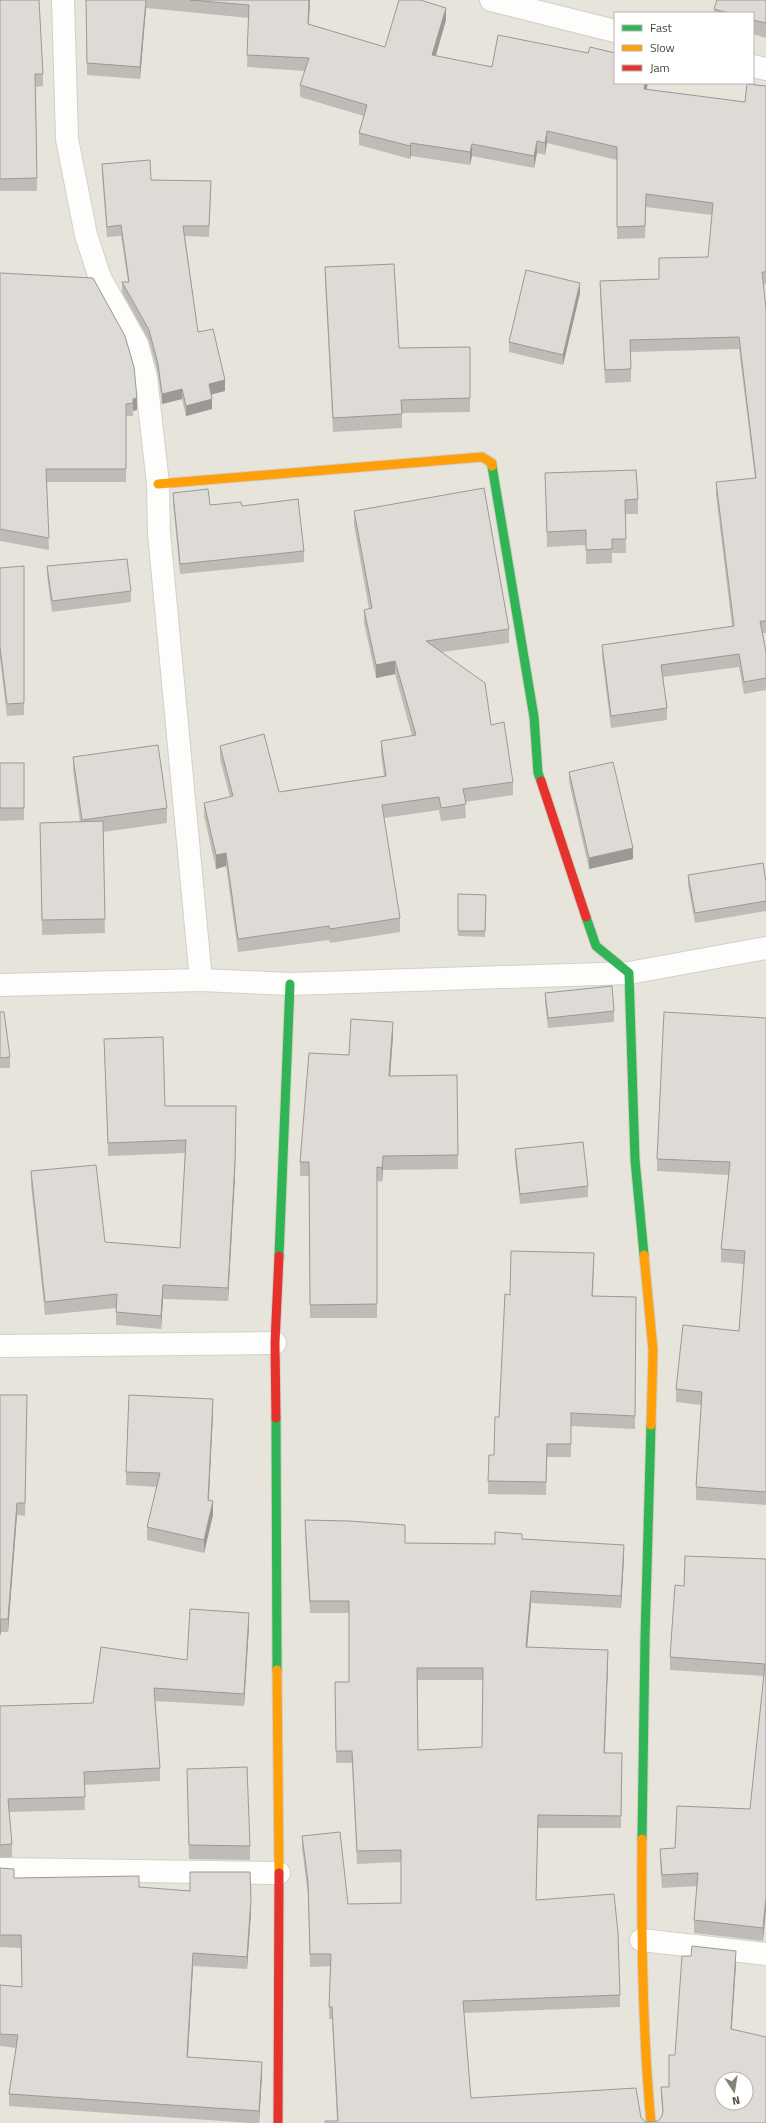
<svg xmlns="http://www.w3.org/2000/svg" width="766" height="2123" viewBox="0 0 766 2123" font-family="'Titillium Web',sans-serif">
<rect width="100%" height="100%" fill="#f4f2ee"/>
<path fill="#e7e4dc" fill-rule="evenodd" d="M0,0h766v2123h-766zM615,13h138v70h-138zM722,2079h24v24h-24z"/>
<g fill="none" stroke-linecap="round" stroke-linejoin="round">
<defs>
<g id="street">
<polyline points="63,0 67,139 86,235 100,278 137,344 146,377 158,484 159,533 201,980"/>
<polyline points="491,0 615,31"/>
<polyline points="753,66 766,69"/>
<polyline points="0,985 201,980 290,984 629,973 766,948"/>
<polyline points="0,1346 275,1343"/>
<polyline points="0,1869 279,1873"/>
<polyline points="641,1940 766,1954"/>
</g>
<g id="fast">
<polyline points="492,466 534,717 538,773 541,781"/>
<polyline points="586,917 596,946 629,973 635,1160 644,1255"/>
<polyline points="279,1256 290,984"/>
<polyline points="276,1418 277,1670"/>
<polyline points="642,1839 645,1639 651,1425"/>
</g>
<g id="slow">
<polyline points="158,484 482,457 492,463 492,466"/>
<polyline points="644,1255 653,1350 651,1425"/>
<polyline points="277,1670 279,1873"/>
<path d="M642,1839c-1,95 0,189 9,284"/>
</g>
<g id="jam">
<polyline points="541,781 586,917"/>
<polyline points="276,1418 275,1343 279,1256"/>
<polyline points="278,2123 279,1873"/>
</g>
</defs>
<use href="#street" stroke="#d2d0cb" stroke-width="24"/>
<use href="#fast" stroke="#d3cfc5" stroke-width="11"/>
<use href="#slow" stroke="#d3cfc5" stroke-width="11"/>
<use href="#jam" stroke="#d3cfc5" stroke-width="11"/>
<use href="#street" stroke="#fdfdfc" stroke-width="22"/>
<use href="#fast" stroke="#30b455" stroke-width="9"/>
<use href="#slow" stroke="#ff9f0a" stroke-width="9"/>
<use href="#jam" stroke="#e5322d" stroke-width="9"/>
</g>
<g fill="#bfbcb8" fill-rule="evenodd">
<polygon points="0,0 43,74 43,86 36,87 37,191 0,191"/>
<polygon points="86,0 310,0 309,24 385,47 446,20 436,56 492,67 647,90 745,102 766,86 766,285 763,284 766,308 766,633 763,633 766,652 766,690 744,694 739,667 663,677 667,708 667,720 611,728 602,657 602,645 732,626 716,495 716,482 755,478 739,349 631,352 631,382 605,383 600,294 600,281 659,279 708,257 712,215 646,207 645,238 617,239 617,160 547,143 545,155 537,153 534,168 472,156 470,165 411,156 410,159 359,145 359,133 364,116 300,97 300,85 305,71 247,67 249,18 146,8 140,79 87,75"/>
<polygon points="766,0 766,38 753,34 753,13 714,13 714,9"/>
<polygon points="102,164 151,180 211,191 209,237 185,236 198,332 225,391 211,394 212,409 186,416 182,399 162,404 158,374 149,341 122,292 122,282 128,282 121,236 107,237 102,174"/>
<polygon points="325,267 399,348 470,398 470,412 402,413 402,428 333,432 325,281"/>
<polygon points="0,273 93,278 137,410 133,411 133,416 126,416 126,482 46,482 49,550 0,541"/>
<polygon points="580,293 563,365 509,352 509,342"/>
<polygon points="545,473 638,499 638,514 625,514 626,553 612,553 612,563 586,564 586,545 547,547"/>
<polygon points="173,493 210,505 242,506 304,551 304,562 180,574 173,503"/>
<polygon points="354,511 509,629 509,643 442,652 491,725 513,782 513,795 465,802 466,818 441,821 439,810 384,818 400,918 400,932 330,943 329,940 238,952 226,866 216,869 204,816 204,803 230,797 220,759 220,746 279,792 384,776 381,754 381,741 412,736 395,674 376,678 364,623 364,610 369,609 354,525"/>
<polygon points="24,566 24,715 7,716 0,659 0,568"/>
<polygon points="47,566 131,591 131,602 52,612 47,576"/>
<polygon points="73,757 167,808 167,823 103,832 105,933 42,935 40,823 80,822 73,771"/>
<polygon points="0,763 24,763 24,820 0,821"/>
<polygon points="569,772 633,859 589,869 569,782"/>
<polygon points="688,875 766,881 766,911 695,923 688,885"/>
<polygon points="458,894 486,895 485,937 458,936"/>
<polygon points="545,993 614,1011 614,1022 548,1028 545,1003"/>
<polygon points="0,1012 10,1057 10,1068 0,1068"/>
<polygon points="766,1018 766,1505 696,1500 696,1487 701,1405 676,1402 676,1389 739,1331 744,1264 721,1262 721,1249 729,1175 657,1171 657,1159"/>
<polygon points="393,1036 390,1076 458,1155 458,1169 383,1170 382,1182 377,1181 377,1318 310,1318 309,1176 300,1176 300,1162 349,1055"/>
<polygon points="104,1039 165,1106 235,1176 228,1301 163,1299 161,1329 116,1325 116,1308 45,1315 31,1185 31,1171 105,1242 180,1248 185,1153 108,1156"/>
<polygon points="515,1149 588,1186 588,1197 520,1204 515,1159"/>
<polygon points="594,1266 593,1296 636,1297 635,1429 571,1426 571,1457 547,1457 546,1495 488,1494 488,1481 494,1455 499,1417 510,1295"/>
<polygon points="0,1395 27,1395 25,1516 17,1515 8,1632 1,1632"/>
<polygon points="213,1412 209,1500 213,1515 204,1553 147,1540 147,1527 157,1487 126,1485 126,1472"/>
<path d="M305,1520l100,23 90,1 27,-5 102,18 -3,51 -90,-5 -4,44 81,16 -3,90h17l-1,75h-83l-2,72 84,95v12l-156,6 7,85 170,20 5,4 12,-1 4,-5 1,-2 -2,-15v-12h8l6,-32 61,-92 -5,66 35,94 -429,-2 -5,-102h-3l1,-53 -20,1 -2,-72 -6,-47v-12l46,68 53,-1v-41l-44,2 -5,-101h-16l-1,-81h14v-69h-39l-5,-81zM418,1680h65l-1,67 -64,3z"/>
<polygon points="766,1559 763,1941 694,1933 694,1920 697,1886 662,1888 660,1862 660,1849 675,1848 750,1809 764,1676 670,1670 670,1657 684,1586"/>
<polygon points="249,1626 244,1706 155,1701 160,1768 160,1781 84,1785 85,1810 9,1812 12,1844 12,1857 0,1858 0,1706 93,1703 187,1660"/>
<polygon points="187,1769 250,1846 250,1860 189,1859"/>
<polygon points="0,1868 14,1878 190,1891 190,1872 251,1912 247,1969 193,1966 188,2057 262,2075 259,2123 250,2123 9,2106 9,2094 16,2048 0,2046 0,1985 22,1987 21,1948 0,1947"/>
</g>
<g fill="#9b9996">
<polygon points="146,0 146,8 140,79 140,67"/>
<polygon points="309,0 310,0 308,36 308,24"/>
<polygon points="446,8 446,20 432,68 432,55"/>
<polygon points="645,83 648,83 644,101 644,89"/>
<polygon points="547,131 547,143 545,155 545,143"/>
<polygon points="537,141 537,153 534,168 534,156"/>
<polygon points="411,143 411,156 410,159 410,146"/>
<polygon points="472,144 472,156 470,165 470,152"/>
<polygon points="580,283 580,293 563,365 563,355"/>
<polygon points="225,380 225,391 209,395 209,384"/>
<polygon points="182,389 182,399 162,404 162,394"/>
<polygon points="137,398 137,410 133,411 133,399"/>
<polygon points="212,399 212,409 186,416 186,406"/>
<polygon points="395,661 395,674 376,678 376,665"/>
<polygon points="633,848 633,859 589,869 589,858"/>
<polygon points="226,853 226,866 216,869 216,855"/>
<polygon points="393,1022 393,1036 389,1090 389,1076"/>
<polygon points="236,1106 235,1176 228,1301 228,1288"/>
<polygon points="383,1156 383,1170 382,1182 382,1168"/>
<polygon points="163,1285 163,1299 161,1329 161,1316"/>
<polygon points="213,1399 213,1412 208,1513 208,1500"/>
<polygon points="213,1501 213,1515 204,1553 204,1540"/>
<polygon points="17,1503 17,1515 8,1632 8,1619"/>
<polygon points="624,1545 624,1557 621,1608 621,1596"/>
<polygon points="531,1591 531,1603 526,1660 526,1647"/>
<polygon points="249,1613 249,1626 244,1706 244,1694"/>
<polygon points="608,1650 608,1663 604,1765 604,1753"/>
<polygon points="766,1897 766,1910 763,1941 763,1928"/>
<polygon points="251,1899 251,1912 247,1969 247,1957"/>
<polygon points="736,1951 736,1963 731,2042 731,2029"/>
<polygon points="193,1953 193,1966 187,2069 187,2057"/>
<polygon points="262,2062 262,2075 259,2123 259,2111"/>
</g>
<g fill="#dedbd6" stroke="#9b9996" fill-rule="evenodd">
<polygon points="0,0 39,0 43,74 35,74 37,178 0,179"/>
<polygon points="86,0 146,0 140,67 87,63"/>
<polygon points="190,0 309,0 308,24 385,47 399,0 420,0 446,8 432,55 492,67 498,35 588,53 590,47 615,53 615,83 645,83 644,89 745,102 747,84 766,86 766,272 762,272 766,308 766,621 760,621 766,652 766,678 744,682 739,654 661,665 667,708 611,716 602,645 734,626 716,482 756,478 739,337 630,340 631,369 605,370 600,281 659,279 659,258 708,257 713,203 646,194 645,226 617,227 617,147 547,131 545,143 537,141 534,156 472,144 470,152 411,143 410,146 359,133 367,105 300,85 309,58 247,55 249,5"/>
<polygon points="717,0 766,0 766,23 753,20 753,13 729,13 714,9"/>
<polygon points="150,160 151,180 211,181 209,226 183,226 198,332 213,329 225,380 209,384 212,399 186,406 182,389 162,394 158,364 149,330 122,282 129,282 121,225 107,227 102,164"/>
<polygon points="394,264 399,348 470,347 470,398 401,400 402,414 333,418 325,267"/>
<polygon points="526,270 580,283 563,355 509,342"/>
<polygon points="0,273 93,278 125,336 134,367 137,398 133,399 133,403 126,404 126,469 46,469 49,538 0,529"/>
<polygon points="636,470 638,499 625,500 626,539 612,539 612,549 586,550 586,530 547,532 545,473"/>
<polygon points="484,488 509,629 426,641 485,683 491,725 504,722 513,782 463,789 466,804 441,808 439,797 382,805 400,918 330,929 329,926 238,939 226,853 216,855 204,803 233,796 220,746 264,734 279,792 386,776 381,741 416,735 395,661 376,665 364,610 372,608 354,511"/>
<polygon points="208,489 210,505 241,502 242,506 298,499 304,551 180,564 173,493"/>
<polygon points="127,559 131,591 52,601 47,566"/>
<polygon points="24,566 24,703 7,704 0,647 0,568"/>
<polygon points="158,745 167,808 82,820 73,757"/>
<polygon points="613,762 633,848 589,858 569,772"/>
<rect x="0" y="763" width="24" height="45"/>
<polygon points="103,821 105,919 42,920 40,823"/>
<polygon points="763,863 766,881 766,901 695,913 688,875"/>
<polygon points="458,894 486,895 485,931 458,931"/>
<polygon points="612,986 614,1011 548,1018 545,993"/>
<polygon points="0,1012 4,1012 10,1057 0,1058"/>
<polygon points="664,1012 766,1018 766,1492 696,1487 702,1392 676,1389 683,1325 739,1331 745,1251 721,1249 730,1162 657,1159"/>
<polygon points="351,1019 393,1022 389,1076 457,1075 458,1155 383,1156 382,1168 377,1167 377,1304 310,1305 309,1162 300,1162 309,1053 349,1055"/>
<polygon points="163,1037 165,1106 236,1106 235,1162 228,1288 163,1285 161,1316 116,1312 117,1294 45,1302 31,1171 96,1165 105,1242 180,1248 186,1140 108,1143 104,1039"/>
<polygon points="583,1142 588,1186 520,1194 515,1149"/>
<polygon points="511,1251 594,1253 592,1296 636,1297 635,1416 571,1413 571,1444 547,1444 546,1482 488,1481 489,1455 494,1455 495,1417 499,1417 505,1294 510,1295"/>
<polygon points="0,1395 27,1395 25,1503 17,1503 8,1619 1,1619 0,1635"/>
<polygon points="129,1395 213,1399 208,1500 213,1501 204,1540 147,1527 160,1473 126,1472"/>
<path d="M305,1520l44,1 56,4v18l90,1v-12l27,2v5l102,6 -3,51 -90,-5 -5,56 82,3 -4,103h18l-1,63 -83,-1 -2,85 78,-6 4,39 2,62 -157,6 8,97 165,-10 5,30 5,4 12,-1 4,-5 1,-6 -2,-23h8v-32h6l7,-99h9l1,-10 44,5 -5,78 35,8v86h-441v-2h13l-6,-114h-3l2,-53h-21l-2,-72 -6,-46 38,-4 8,72 53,-1v-53l-44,1 -5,-100h-16l-1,-69h14v-81h-39zM417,1668h66l-1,79 -64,3zM722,2079h24v24h-24z"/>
<polygon points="685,1556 766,1559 766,1897 763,1928 694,1920 698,1873 662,1875 660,1849 675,1848 677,1806 750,1809 765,1664 670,1657 675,1585 684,1586"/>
<polygon points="190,1609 249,1613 244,1694 154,1688 160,1768 84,1772 85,1797 8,1799 12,1844 0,1845 0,1706 93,1703 101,1647 187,1660"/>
<polygon points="247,1767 250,1846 189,1845 187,1769"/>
<polygon points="0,1868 14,1869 14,1878 139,1876 139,1887 190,1891 190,1872 250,1872 251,1899 247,1957 193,1953 187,2057 262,2062 259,2111 9,2094 18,2035 0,2034 0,1985 22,1987 21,1935 0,1935"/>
</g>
<rect x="614" y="12" width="140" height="72" fill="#ffffff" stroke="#b7b4b0"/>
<rect x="622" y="25" width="20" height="6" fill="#30b455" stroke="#b7b4b0"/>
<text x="650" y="32" font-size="12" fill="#4b4439">Fast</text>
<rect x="622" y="45" width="20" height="6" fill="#ff9f0a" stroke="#b7b4b0"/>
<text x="650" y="52" font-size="12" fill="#4b4439">Slow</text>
<rect x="622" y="65" width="20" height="6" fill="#e5322d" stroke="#b7b4b0"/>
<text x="650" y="72" font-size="12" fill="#4b4439">Jam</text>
<g transform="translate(734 2091) rotate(168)"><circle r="19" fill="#ffffff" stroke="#b7b4b0"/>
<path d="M0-3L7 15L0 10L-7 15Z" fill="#868178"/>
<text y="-6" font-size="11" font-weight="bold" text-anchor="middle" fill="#4b4439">N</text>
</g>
</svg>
